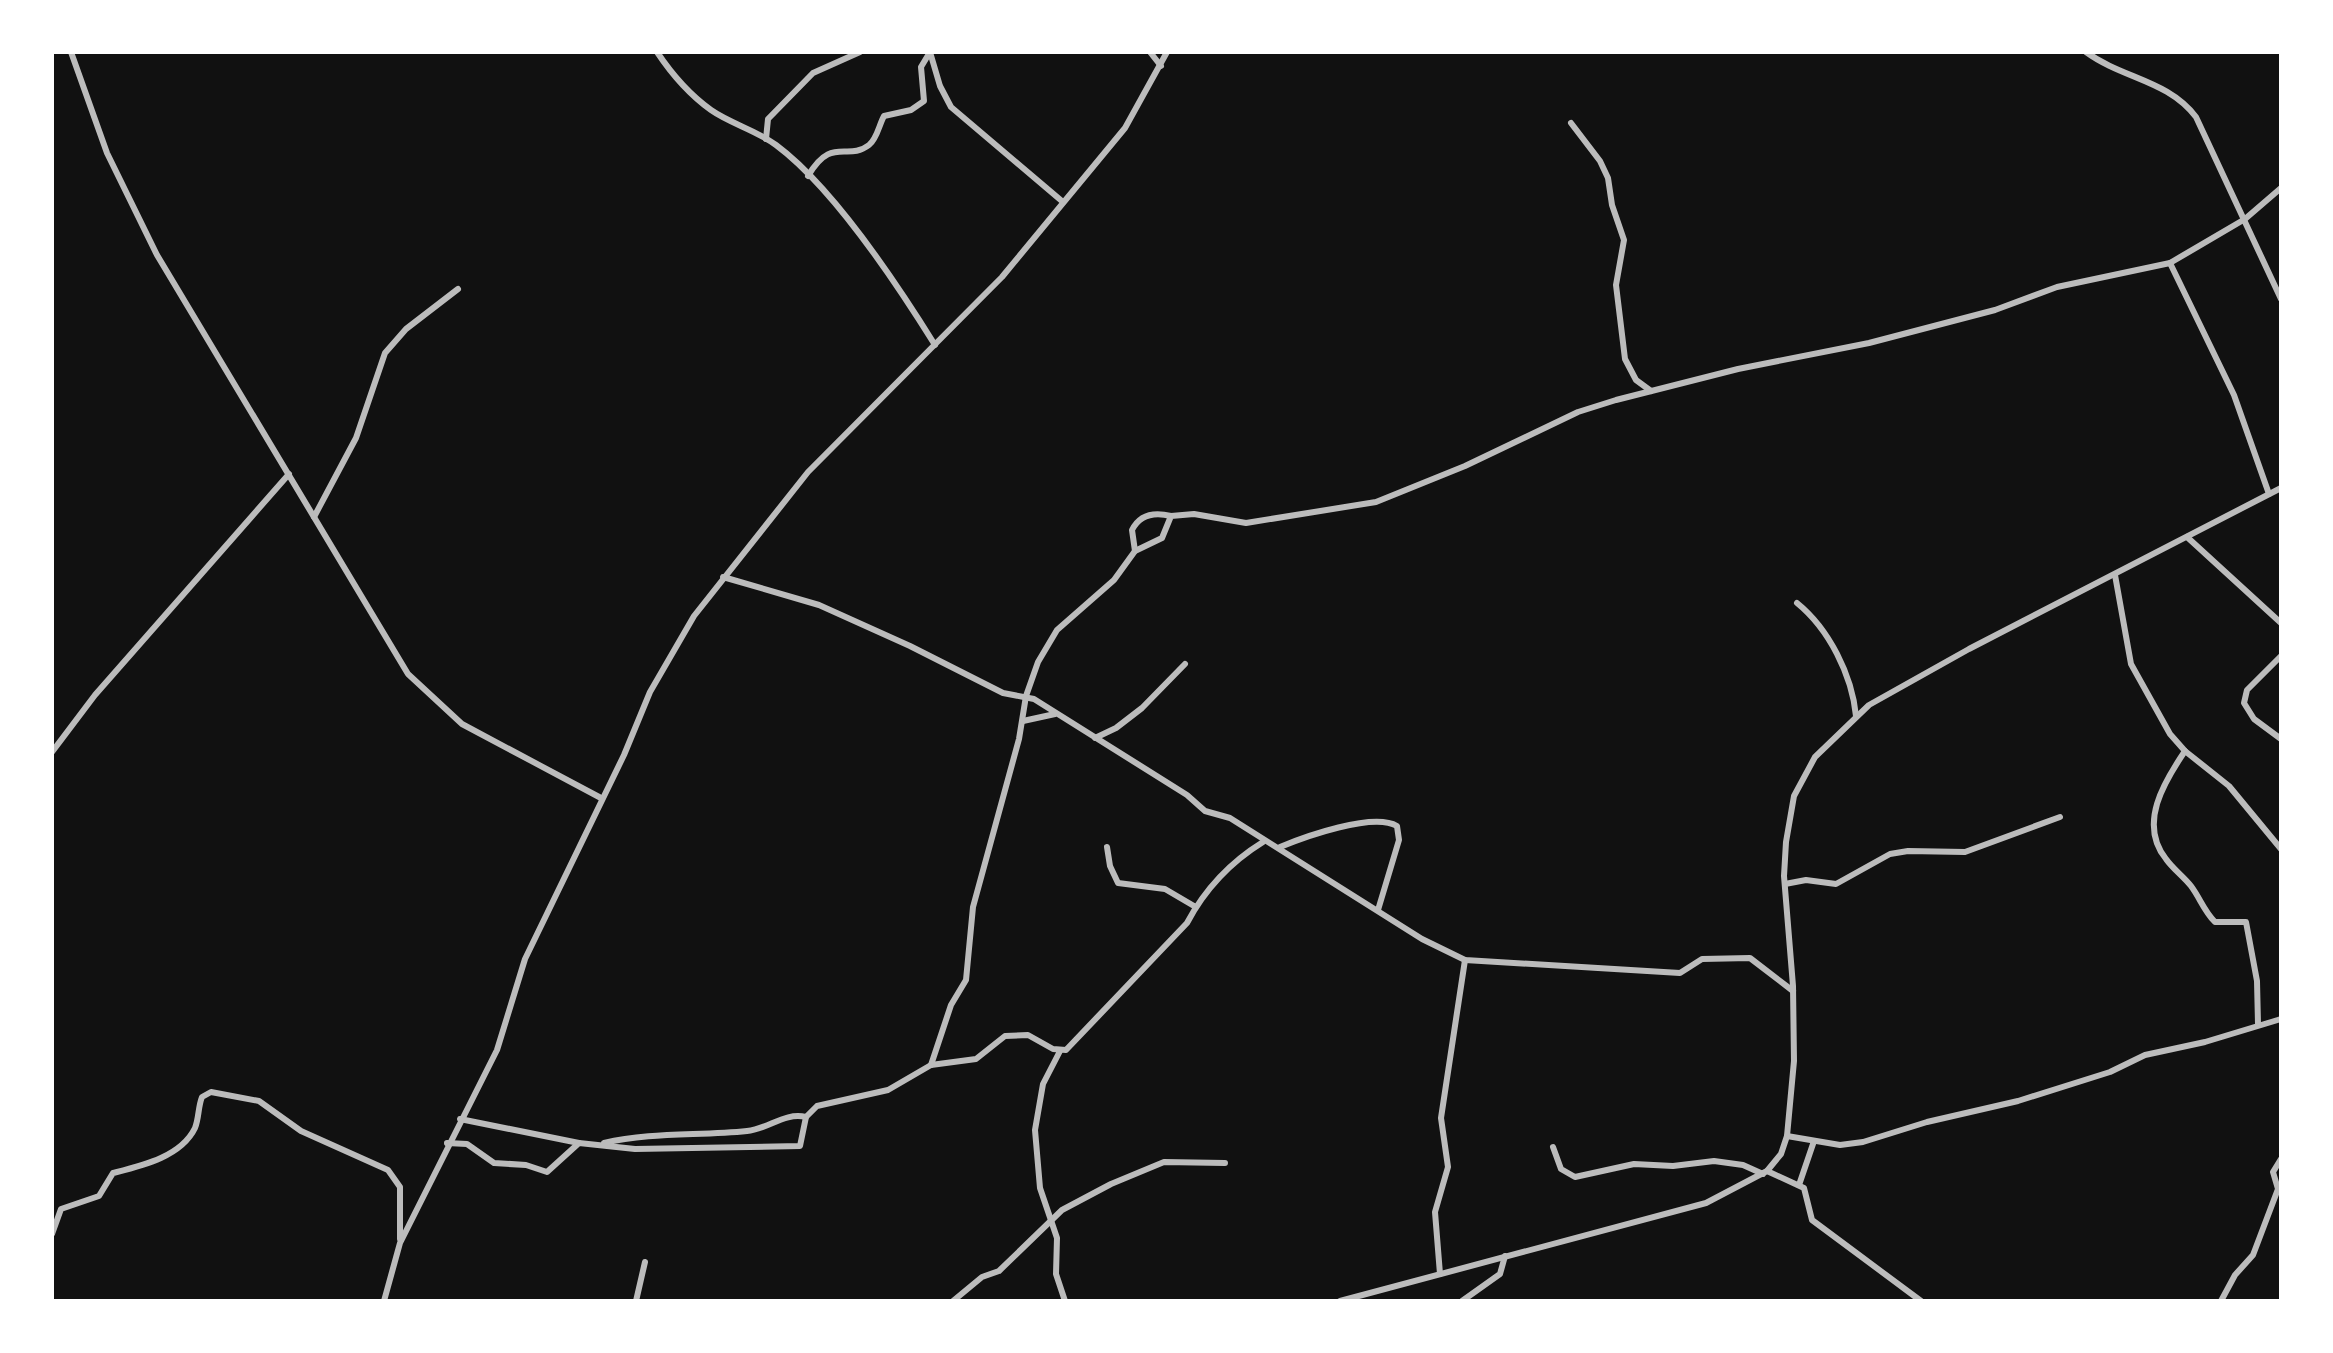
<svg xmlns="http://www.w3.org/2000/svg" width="2333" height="1353" viewBox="0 0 2333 1353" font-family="Spectral,serif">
<rect width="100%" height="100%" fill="#111"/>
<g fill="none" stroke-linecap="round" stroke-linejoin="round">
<g stroke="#bcbcbc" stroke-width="6">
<polyline points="71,52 107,153 157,255 408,674 462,724 601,798"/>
<path d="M657,52c14,21 33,43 54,58 20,14 45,20 65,35 58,43 121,139 159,200"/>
<polyline points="930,52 940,86 951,107 1063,202"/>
<polyline points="1150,52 1161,66"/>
<path d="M2086,52c37,27 82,28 110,65l85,182"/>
<polyline points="1571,123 1600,161 1608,178 1612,205 1624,240 1616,285 1625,359 1636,380 1651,391"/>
<polyline points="766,139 768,119 813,73 860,52"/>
<path d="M808,176c24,-41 39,-14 61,-31 8,-6 10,-20 15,-29l27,-6 13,-9 -3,-34 9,-15"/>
<polyline points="2170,263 2234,395 2269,494"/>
<polyline points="314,517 356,438 385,353 406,329 458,289"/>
<polyline points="2187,537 2281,623"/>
<path d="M1135,551l-3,-21c8,-16 23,-18 39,-14"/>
<polyline points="2115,575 2131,664 2170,734 2185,751 2229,786 2281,849"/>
<polyline points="723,577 819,605 910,646 1003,693 1034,699 1187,795 1205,811 1230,818 1422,939 1465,960 1680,973 1702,959 1750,958 1793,991"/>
<path d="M1797,603c32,26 55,72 59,113"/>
<polyline points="2281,656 2247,690 2244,703 2254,719 2281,739"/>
<polyline points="1023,721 1055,714"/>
<polyline points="1095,738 1116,728 1142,708 1185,664"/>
<path d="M2185,751c-21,31 -47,73 -19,108 7,10 17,17 25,27 9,12 13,25 24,36h31l11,59 1,43"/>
<polyline points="52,752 95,695 289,474"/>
<polyline points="1107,847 1110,866 1118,883 1165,889 1194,906"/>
<path d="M1280,847c24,-10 93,-35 117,-21l2,14 -21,70"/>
<polyline points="1785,884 1806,880 1836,884 1890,854 1908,851 1965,852 2060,817"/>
<polyline points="1060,1051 1043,1084 1035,1130 1040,1188 1057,1238 1056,1274 1065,1301"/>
<polyline points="931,1065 951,1005 966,980 973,907 1019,739 1026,696 1038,662 1057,630 1114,580 1135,551 1162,538 1171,516 1194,514 1246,523 1376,502 1465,466 1578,412 1616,400 1738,369 1869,343 1995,310 2057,287 2170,263 2245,219 2281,188"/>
<polyline points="460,1119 579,1143"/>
<polyline points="1787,1136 1840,1145 1863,1142 1927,1122 2018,1101 2110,1072 2145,1055 2205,1042 2281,1019"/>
<path d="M447,1143l20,1 27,19 32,2 21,7 32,-29 56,6 165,-3 6,-29 11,-11 71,-16 43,-25 45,-6 29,-23 23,-1 25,14 13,1 121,-127c18,-34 42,-60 76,-81"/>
<path d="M604,1143c47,-11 95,-7 143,-12 22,-2 37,-19 59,-14"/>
<polyline points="1553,1147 1561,1169 1575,1177 1634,1164 1673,1166 1714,1161 1743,1165 1763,1174"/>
<polyline points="1767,1171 1804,1188 1812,1220 1921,1301"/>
<polyline points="1799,1185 1814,1141"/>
<path d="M52,1234l9,-25 38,-13 14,-23c28,-7 68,-16 82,-45 4,-10 3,-21 7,-31l9,-5 48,9 42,30 87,39 12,17v52"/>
<polyline points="1440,1274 1435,1212 1448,1167 1441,1118 1465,960"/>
<polyline points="384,1301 400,1243 497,1050 525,959 624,755 650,692 694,616 808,472 1002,277 1125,128 1167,52"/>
<polyline points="636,1301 645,1262"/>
<polyline points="953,1301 982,1277 999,1271 1062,1210 1111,1184 1164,1162 1225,1163"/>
<polyline points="1340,1301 1706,1203 1767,1171 1781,1154 1787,1136 1794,1061 1793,986 1784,876 1786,842 1794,796 1815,757 1869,705 1969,649 2281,488"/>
<polyline points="1462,1301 1500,1274 1505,1256"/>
<polyline points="2221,1301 2235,1275 2253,1255 2278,1189 2273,1172 2281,1159"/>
</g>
</g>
<rect width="2333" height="1353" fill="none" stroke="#ffffff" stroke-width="108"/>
</svg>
